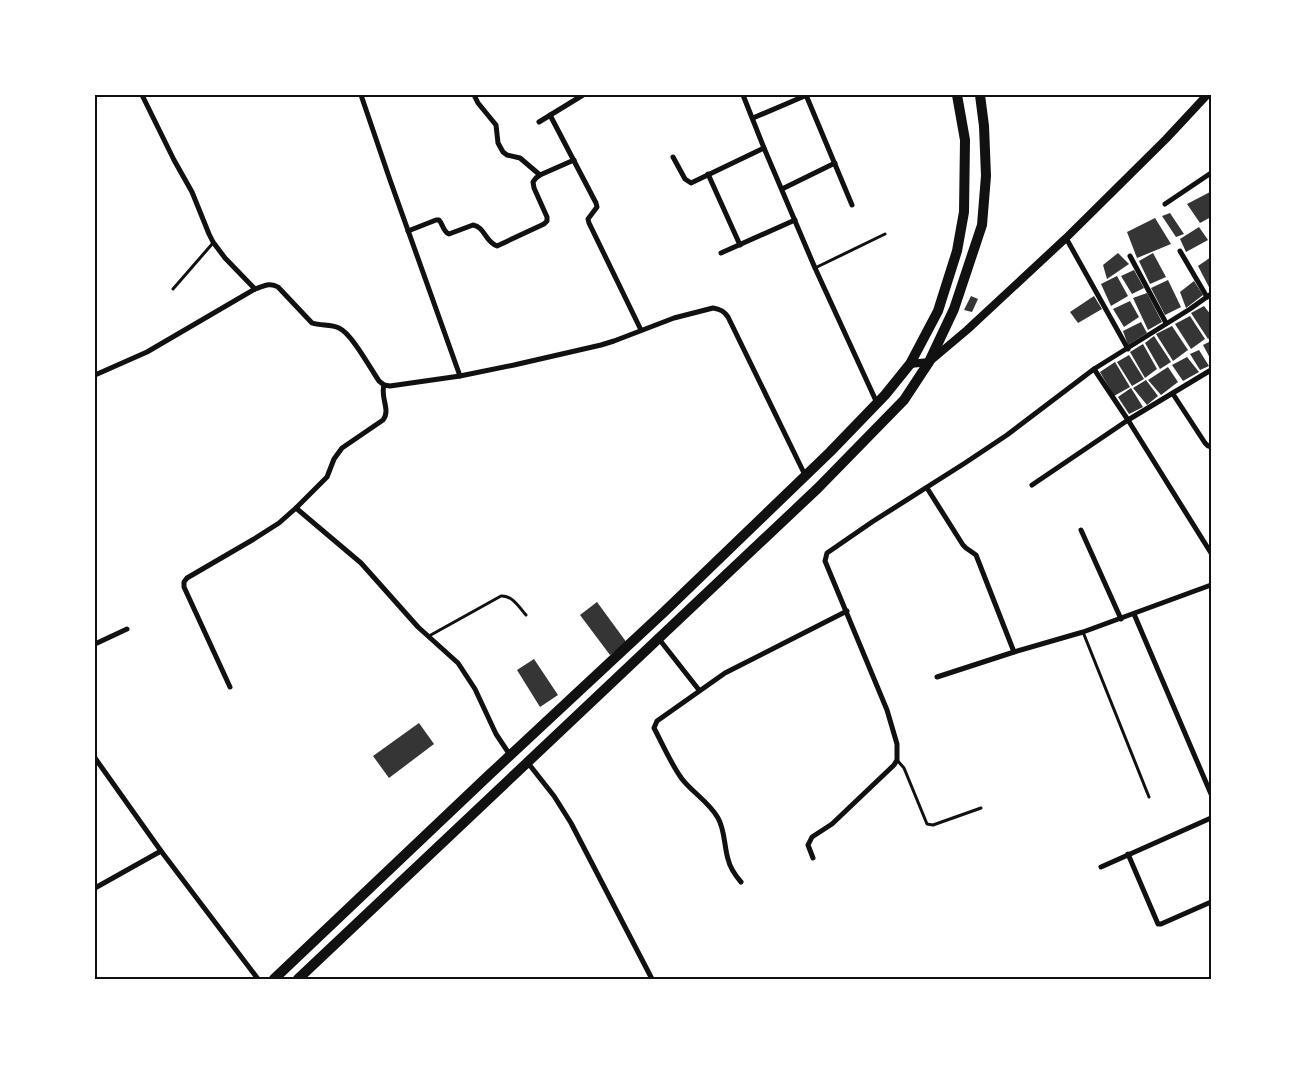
<svg xmlns="http://www.w3.org/2000/svg" width="1306" height="1074" viewBox="0 0 1306 1074" font-family="Bitter,serif">
<rect width="100%" height="100%" fill="#fff"/>
<g fill="#353535">
<polygon points="1210,192 1211,194 1211,217 1200,223 1187,204"/>
<polygon points="1170,213 1184,234 1176,237 1162,216"/>
<polygon points="1155,218 1171,244 1137,258 1127,232"/>
<polygon points="1199,227 1208,240 1186,252 1180,239"/>
<polygon points="1118,253 1129,264 1107,279 1103,265"/>
<polygon points="1153,253 1166,277 1150,284 1139,261"/>
<polygon points="1211,257 1211,291 1198,266"/>
<polygon points="1134,270 1144,288 1132,294 1121,276"/>
<polygon points="1117,276 1128,296 1111,306 1101,284"/>
<polygon points="1168,280 1181,307 1165,315 1151,288"/>
<polygon points="1194,281 1203,295 1186,308 1180,292"/>
<polygon points="1147,293 1162,322 1148,330 1133,298"/>
<polygon points="971,296 978,299 972,312 964,310"/>
<polygon points="1094,296 1102,309 1078,323 1070,312"/>
<polygon points="1130,301 1139,317 1124,327 1113,309"/>
<polygon points="1204,306 1211,315 1211,337 1208,339 1191,313"/>
<polygon points="1190,316 1205,339 1191,349 1175,324"/>
<polygon points="1141,322 1147,333 1128,345 1123,331"/>
<polygon points="1172,326 1188,350 1173,361 1156,334"/>
<polygon points="1154,336 1171,362 1160,369 1145,343"/>
<polygon points="1211,341 1211,360 1203,345"/>
<polygon points="1143,344 1157,369 1145,378 1130,352"/>
<polygon points="1199,350 1209,366 1200,370 1190,354"/>
<polygon points="1129,355 1144,379 1132,386 1117,362"/>
<polygon points="1187,357 1199,372 1183,381 1172,365"/>
<polygon points="1115,362 1130,387 1114,396 1100,372"/>
<polygon points="1168,367 1178,382 1161,395 1148,380"/>
<polygon points="1146,380 1158,396 1147,405 1133,388"/>
<polygon points="1131,388 1143,407 1129,414 1118,397"/>
<polygon points="597,602 627,643 610,655 580,615"/>
<polygon points="534,659 558,695 540,707 517,670"/>
<polygon points="419,723 434,744 389,778 373,756"/>
</g>
<g fill="none" stroke-linecap="round" stroke-linejoin="round">
<g stroke="#111" stroke-width="3">
<polyline points="815,268 885,234"/>
<polyline points="173,289 213,243"/>
<polyline points="1083,632 1149,797"/>
<path d="M429,636l72,-40c11,-1 18,11 25,19"/>
<polyline points="897,760 904,768 927,824 933,825 981,808"/>
</g>
<g stroke="#111" stroke-width="5">
<polyline points="142,95 174,160 192,192 209,234 213,242 225,258 255,289"/>
<polyline points="361,95 390,180 460,376"/>
<polyline points="474,95 478,103 496,125 498,143 503,152 507,155 520,158 540,175"/>
<polyline points="743,95 764,148 815,268 877,403"/>
<polyline points="806,95 852,205"/>
<polyline points="550,115 596,203 597,207 588,219 589,223 641,330"/>
<polyline points="753,118 807,95"/>
<polyline points="539,122 583,95"/>
<polyline points="673,157 685,179 691,183 764,148"/>
<polyline points="708,174 740,245"/>
<polyline points="782,189 835,163"/>
<polyline points="1165,204 1211,173"/>
<path d="M408,231l28,-11h3c4,4 4,12 10,14l24,-9c12,2 12,17 24,21l47,-22 3,-3v-4l-13,-29 -1,-6 3,-4 4,-3 34,-15"/>
<polyline points="1066,238 1128,349"/>
<polyline points="1180,251 1207,297"/>
<polyline points="721,253 795,220"/>
<polyline points="1130,256 1166,323"/>
<polyline points="1094,369 1128,420 1211,553"/>
<path d="M95,375l52,-23 108,-63c9,-3 15,-7 23,-2l34,36c9,3 19,1 27,5 13,6 31,40 40,53l5,4 6,1 70,-10 54,-11 87,-20 13,-4 60,-23 39,-10c7,1 11,3 15,9l77,158"/>
<polyline points="1173,394 1205,443 1208,446 1211,447"/>
<polyline points="1032,485 1128,420 1211,370"/>
<polyline points="927,488 963,545 966,548 976,555 1014,652"/>
<polyline points="296,508 361,563 418,627 458,663 475,689 496,734 510,755"/>
<polyline points="1081,530 1121,619"/>
<polyline points="1134,614 1211,794"/>
<polyline points="659,639 699,690"/>
<polyline points="95,644 127,629"/>
<polyline points="937,677 1014,652 1083,632 1211,585"/>
<path d="M230,687l-46,-100v-5l3,-4 67,-39 25,-16 17,-15 31,-31 7,-18 8,-11 41,-28c8,-10 -3,-22 1,-35"/>
<polyline points="95,758 161,851 258,979"/>
<polyline points="528,763 554,796 571,823 652,979"/>
<polyline points="1128,854 1158,924 1161,924 1211,902"/>
<polyline points="813,858 808,845 812,837 832,824 894,765 897,760 897,744 887,710 825,561 827,553 872,522 965,463 1007,435 1094,369 1190,309 1211,294"/>
<polyline points="1101,867 1211,818"/>
<path d="M741,882c-6,-7 -11,-14 -13,-23 -4,-13 -3,-29 -10,-41 -9,-16 -25,-25 -36,-39 -11,-15 -19,-34 -28,-51l3,-7 68,-48 122,-62"/>
<polyline points="95,888 161,851"/>
</g>
<polyline stroke="#111" stroke-width="8" points="910,364 929,362 967,330 1066,238 1166,139 1207,95"/>
<g stroke="#111" stroke-width="10">
<polyline points="274,979 489,775 664,612 830,452 885,395 910,364 938,311 957,251 964,212 965,140 957,95"/>
<polyline points="298,979 818,488 904,400 929,362 954,309 982,225 986,176 984,126 980,95"/>
</g>
</g>
<rect width="1306" height="1074" fill="none" stroke="#ffffff" stroke-width="192"/>
<rect x="96" y="96" width="1114" height="882" fill="none" stroke="#111" stroke-width="2"/>
</svg>
